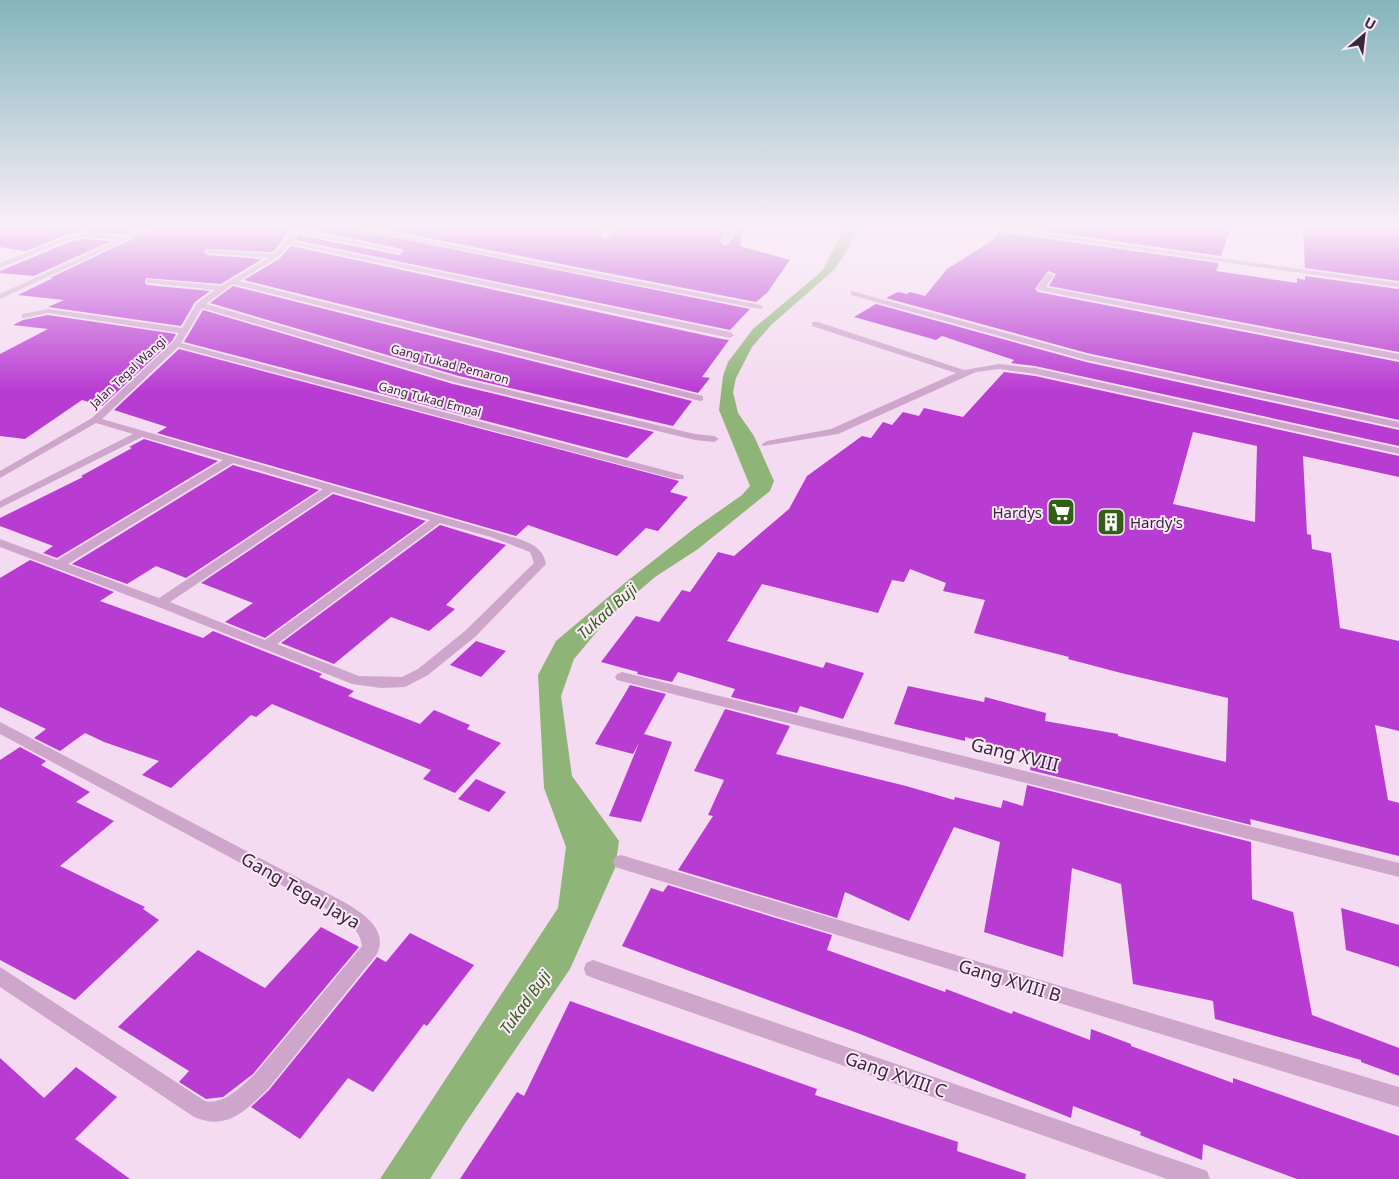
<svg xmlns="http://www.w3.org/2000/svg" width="1399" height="1179" viewBox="0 0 1399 1179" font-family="'Noto Sans',sans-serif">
<rect width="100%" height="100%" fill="#f4dbf1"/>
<polygon fill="#8eb577" points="850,226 865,226 856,235 835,269 771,325 752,347 736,378 733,392 738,413 754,436 774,481 770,491 698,549 655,577 610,616 574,659 561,696 572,776 619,841 615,868 570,969 464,1125 430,1179 380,1179 558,908 566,847 544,788 538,675 556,641 626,582 695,528 742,495 750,486 719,410 723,376 728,362 753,329 822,271 842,233"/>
<g fill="#b93cd2" fill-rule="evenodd">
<polygon points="0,226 143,226 125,235 85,231 68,234 26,251 0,247"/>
<polygon points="159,226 291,226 283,240 273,252 205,249 204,252 208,255 262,259 221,284 146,278 145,283 147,285 210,291 195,302 181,326 48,307 64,300 18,295 53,278 50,278"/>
<polygon points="301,226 337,226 750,309 730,330 295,240 298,235 399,255 404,251 402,249 301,228"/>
<polygon points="366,226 606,226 601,236 607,240 616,226 729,226 720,241 723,245 729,244 739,226 744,226 740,246 790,260 767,293 756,302"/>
<polygon points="1007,226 1231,226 1221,256"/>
<polygon points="1303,226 1399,226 1399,281 1305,268"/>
<polygon points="1000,232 1219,263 1216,271 1297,283 1297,278 1305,280 1305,276 1399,289 1399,352 1049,286 1056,274 1048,271 1035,289 1038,292 1399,362 1399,420 1087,353 886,298 898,292 907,294 910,292 925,296 947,269 993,240"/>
<polygon points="85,239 111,241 34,276 0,273 0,271 72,241"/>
<polygon points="291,246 722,339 729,340 702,377 710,378 698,393 244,280 279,259"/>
<polygon points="233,286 692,401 673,426 459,376 210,303"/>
<polygon points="876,304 1086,362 1399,430 1399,446 1035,366 1011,363 1014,360 942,336 936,340 854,317"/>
<polygon points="203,310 453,384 654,432 627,458 184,342"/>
<polygon points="48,315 176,334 172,341 102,406 82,400 25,439 0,436 0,354 48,329 13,325 23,320"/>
<polygon points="179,349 679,481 670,492 688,497 658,531 646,528 617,556 528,525 516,536 157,433 167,427 114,410"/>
<path d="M1004,372l31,4 364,80v21l-96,-21 4,78 4,1 1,14 19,4 9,75 59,13v90l-24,-6 13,75 11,3v53l-149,-37 1,6 -221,-55 3,-15 -68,-18v4l-71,-17 14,-38 76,16 1,-5 61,16 -1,8 73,13v2l108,26 2,-64 -107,-25 -53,-14 1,-2 -95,-24 11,-33 -42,-9 3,-8 -36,-14 -6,13 -12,-2 -14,33 -116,-29 -35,57 96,27 3,-6 38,11 -21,46 -43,-13 -3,7 -66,-16 4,-8 -57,-17 -6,10 -35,-8 1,-2 -37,-10 35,-46 23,6 23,-32 8,2 28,-40 16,4 55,-47 18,-33 55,-40 9,2 12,-16 9,3 11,-13 16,4 5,-8 39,9zM1193,432l64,14 -2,76 -82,-18z"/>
<polygon points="144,439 218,461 57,558 43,553 53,546 0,526 0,518 83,477 81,476 132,448 129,447"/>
<polygon points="233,465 319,490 186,578 156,566 127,584 72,564"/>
<polygon points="333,494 426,521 265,638 225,622 253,603 201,583"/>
<polygon points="440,525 506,545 446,605 455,609 429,631 391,617 334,664 281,643"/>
<polygon points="30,560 114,592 100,601 203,638 213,631 322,674 319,677 354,691 348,696 420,724 434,710 470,725 467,729 501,743 455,793 423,779 431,770 272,704 256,717 251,715 171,788 142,775 159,761 104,742 85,733 60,751 34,738 46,729 0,707 0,578"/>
<polygon points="476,641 506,651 481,677 450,665"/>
<polygon points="630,685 666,694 644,734 672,742 641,822 609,816 639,743 633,754 595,744"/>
<polygon points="725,709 790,726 776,754 906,786 954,800 955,797 1001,808 1003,800 1023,806 1027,785 1251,842 1252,899 1293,912 1312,1015 1399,1048 1399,1076 1361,1062 1361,1060 1215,1019 1213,1001 1133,984 1121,884 1072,868 1063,957 984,932 1000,842 954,827 909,921 845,892 837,918 678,870 713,816 708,815 724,780 694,771"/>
<polygon points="20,747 46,761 41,765 90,792 76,802 114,821 60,866 145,907 143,909 159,920 75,1000 0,960 0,760"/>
<polygon points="476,779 506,792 489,812 458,799"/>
<polygon points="668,885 832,935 827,950 945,992 946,989 1012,1014 1013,1011 1090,1040 1091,1029 1131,1044 1131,1046 1233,1083 1233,1078 1399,1136 1399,1179 1297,1179 1203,1144 1202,1160 1140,1135 1141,1132 1073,1106 1071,1118 860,1034 622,946 651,888 663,892"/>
<polygon points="1341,908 1399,925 1399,967 1346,950"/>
<polygon points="321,927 359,947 253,1074 223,1097 206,1099 179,1082 189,1071 118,1027 198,950 265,988"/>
<polygon points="410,933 474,965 427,1026 424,1024 373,1092 348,1078 300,1139 251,1107 269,1090 377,957 386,962"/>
<polygon points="570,1001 817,1089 815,1095 958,1142 957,1151 1026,1174 1025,1179 460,1179 517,1092 524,1096"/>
<polygon points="0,1058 44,1098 76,1067 117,1097 75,1139 130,1179 0,1179"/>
</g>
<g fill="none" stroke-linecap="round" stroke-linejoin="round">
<g fill="#cea6cc" fill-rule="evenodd">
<polygon points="148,226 157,226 0,299 0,294 118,240 85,237 71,239 0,268 0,263 68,236 85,233 125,237"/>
<path d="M293,226h6v4l103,21 -3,2 -102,-20 -5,8 438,91 4,3 -4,3 -440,-94 -12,13 -39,24 464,115v4l-3,1 -467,-117 -27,20 253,74 236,56 19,2 5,3 -5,3 -19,-2 -242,-58 -251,-74 -21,35 502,132 1,2 -1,2h-8l-497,-132 -76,72 397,114c18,6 44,9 47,31l-71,73 -47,38 -23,12 -24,1 -29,-4 -196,-78 -156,-59v-8l57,21 166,-100 -81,-23 -142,71v-7l133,-67 -37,-11 -96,55v-7l92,-53 81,-76 6,-9 -131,-20 -23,5h-3v-4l26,-5 134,19 15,-25 18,-13 -65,-7h-3v-4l74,7 47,-28 -60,-5 -2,-1v-2l68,4 11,-13zM233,463l90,26 -164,109 -91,-34zM333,492l97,28 -165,120 -95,-38zM440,523l51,14 39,15 4,11 -69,68 -47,38 -16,8 -43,-1 -82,-32z"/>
<polygon points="339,226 354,226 760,305 764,307 760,309"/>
<polygon points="608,226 614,226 608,237 606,238 603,236"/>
<polygon points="731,226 737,226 727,243 723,243 722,242"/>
<polygon points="813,226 831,226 833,228 830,230"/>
<polygon points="971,226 991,226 1399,283 1399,287"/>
<polygon points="1047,273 1054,275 1046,287 1399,354 1399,360 1038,290 1037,288"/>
<polygon points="851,291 1087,355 1399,422 1399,428 1086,360 851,295"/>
<polygon points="812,322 818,322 964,370 999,364 1035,368 1399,448 1399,454 1035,374 999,369 976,372 838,434 763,446 762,444 767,441 831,429 956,373 812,326"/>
<polygon points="622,672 1399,863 1399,877 617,680 615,677 617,674"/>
<path d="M0,722l344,180c18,11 45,27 33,52l-109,135c-23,22 -41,42 -74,28l-194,-130v-20l205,134c20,4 35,-14 49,-26l108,-129c-2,-18 -17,-25 -30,-34l-332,-178z"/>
<polygon points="621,855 1399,1087 1399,1107 615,867 613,862 615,857"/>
<polygon points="593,960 1199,1168 1207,1171 1210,1179 1167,1179 593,978 586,975 584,969 586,963"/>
</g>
</g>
<linearGradient id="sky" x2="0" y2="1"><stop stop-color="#84b4bb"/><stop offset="0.58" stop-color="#faeff9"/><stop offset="1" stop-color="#faeff9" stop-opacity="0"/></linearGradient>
<rect width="1399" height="391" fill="url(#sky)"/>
<defs>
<symbol id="supermarket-square" viewBox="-11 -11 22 22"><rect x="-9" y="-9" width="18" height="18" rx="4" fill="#315f18" stroke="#fbe8f9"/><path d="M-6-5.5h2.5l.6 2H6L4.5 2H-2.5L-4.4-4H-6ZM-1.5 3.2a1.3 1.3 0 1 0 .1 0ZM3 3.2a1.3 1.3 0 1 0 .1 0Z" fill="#fff"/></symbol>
<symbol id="building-square" viewBox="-11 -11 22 22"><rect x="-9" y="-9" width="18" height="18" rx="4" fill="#315f18" stroke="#fbe8f9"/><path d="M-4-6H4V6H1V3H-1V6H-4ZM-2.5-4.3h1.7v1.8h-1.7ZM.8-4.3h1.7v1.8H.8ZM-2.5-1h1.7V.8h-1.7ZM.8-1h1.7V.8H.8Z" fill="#fff"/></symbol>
</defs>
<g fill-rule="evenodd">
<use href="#supermarket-square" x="1045" y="496" width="32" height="32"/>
<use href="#building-square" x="1095" y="506" width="32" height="32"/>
</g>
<g text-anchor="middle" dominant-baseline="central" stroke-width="4" stroke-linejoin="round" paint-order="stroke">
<g font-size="12" fill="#382839" stroke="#fbe8f9">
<text transform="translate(450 364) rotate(15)">Gang Tukad Pemaron</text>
<text transform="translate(128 372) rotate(-43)">Jalan Tegal Wangi</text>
<text transform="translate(430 399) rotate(15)">Gang Tukad Empal</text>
</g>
<g font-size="15" fill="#382839" stroke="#fbe8f9" text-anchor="end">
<text x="1042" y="512">Hardys</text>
<text x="1130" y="522" text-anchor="start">Hardy's</text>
</g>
<g font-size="16" font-style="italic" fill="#315f18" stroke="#fbe8f9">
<text transform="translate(607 611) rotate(-42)">Tukad Buji</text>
<text transform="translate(525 1002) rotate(-54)">Tukad Buji</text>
</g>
<g font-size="18" fill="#382839" stroke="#fbe8f9">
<text transform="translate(1015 754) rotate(14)">Gang XVIII</text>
<text transform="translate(301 890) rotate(30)">Gang Tegal Jaya</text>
<text transform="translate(1010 980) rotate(17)">Gang XVIII B</text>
<text transform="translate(896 1074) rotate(19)">Gang XVIII C</text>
</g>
</g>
<g transform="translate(1364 35) rotate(28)" stroke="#fbe8f9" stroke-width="4" paint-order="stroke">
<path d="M0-4L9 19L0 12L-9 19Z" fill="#382839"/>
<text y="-8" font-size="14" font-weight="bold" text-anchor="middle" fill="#382839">U</text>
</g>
</svg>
